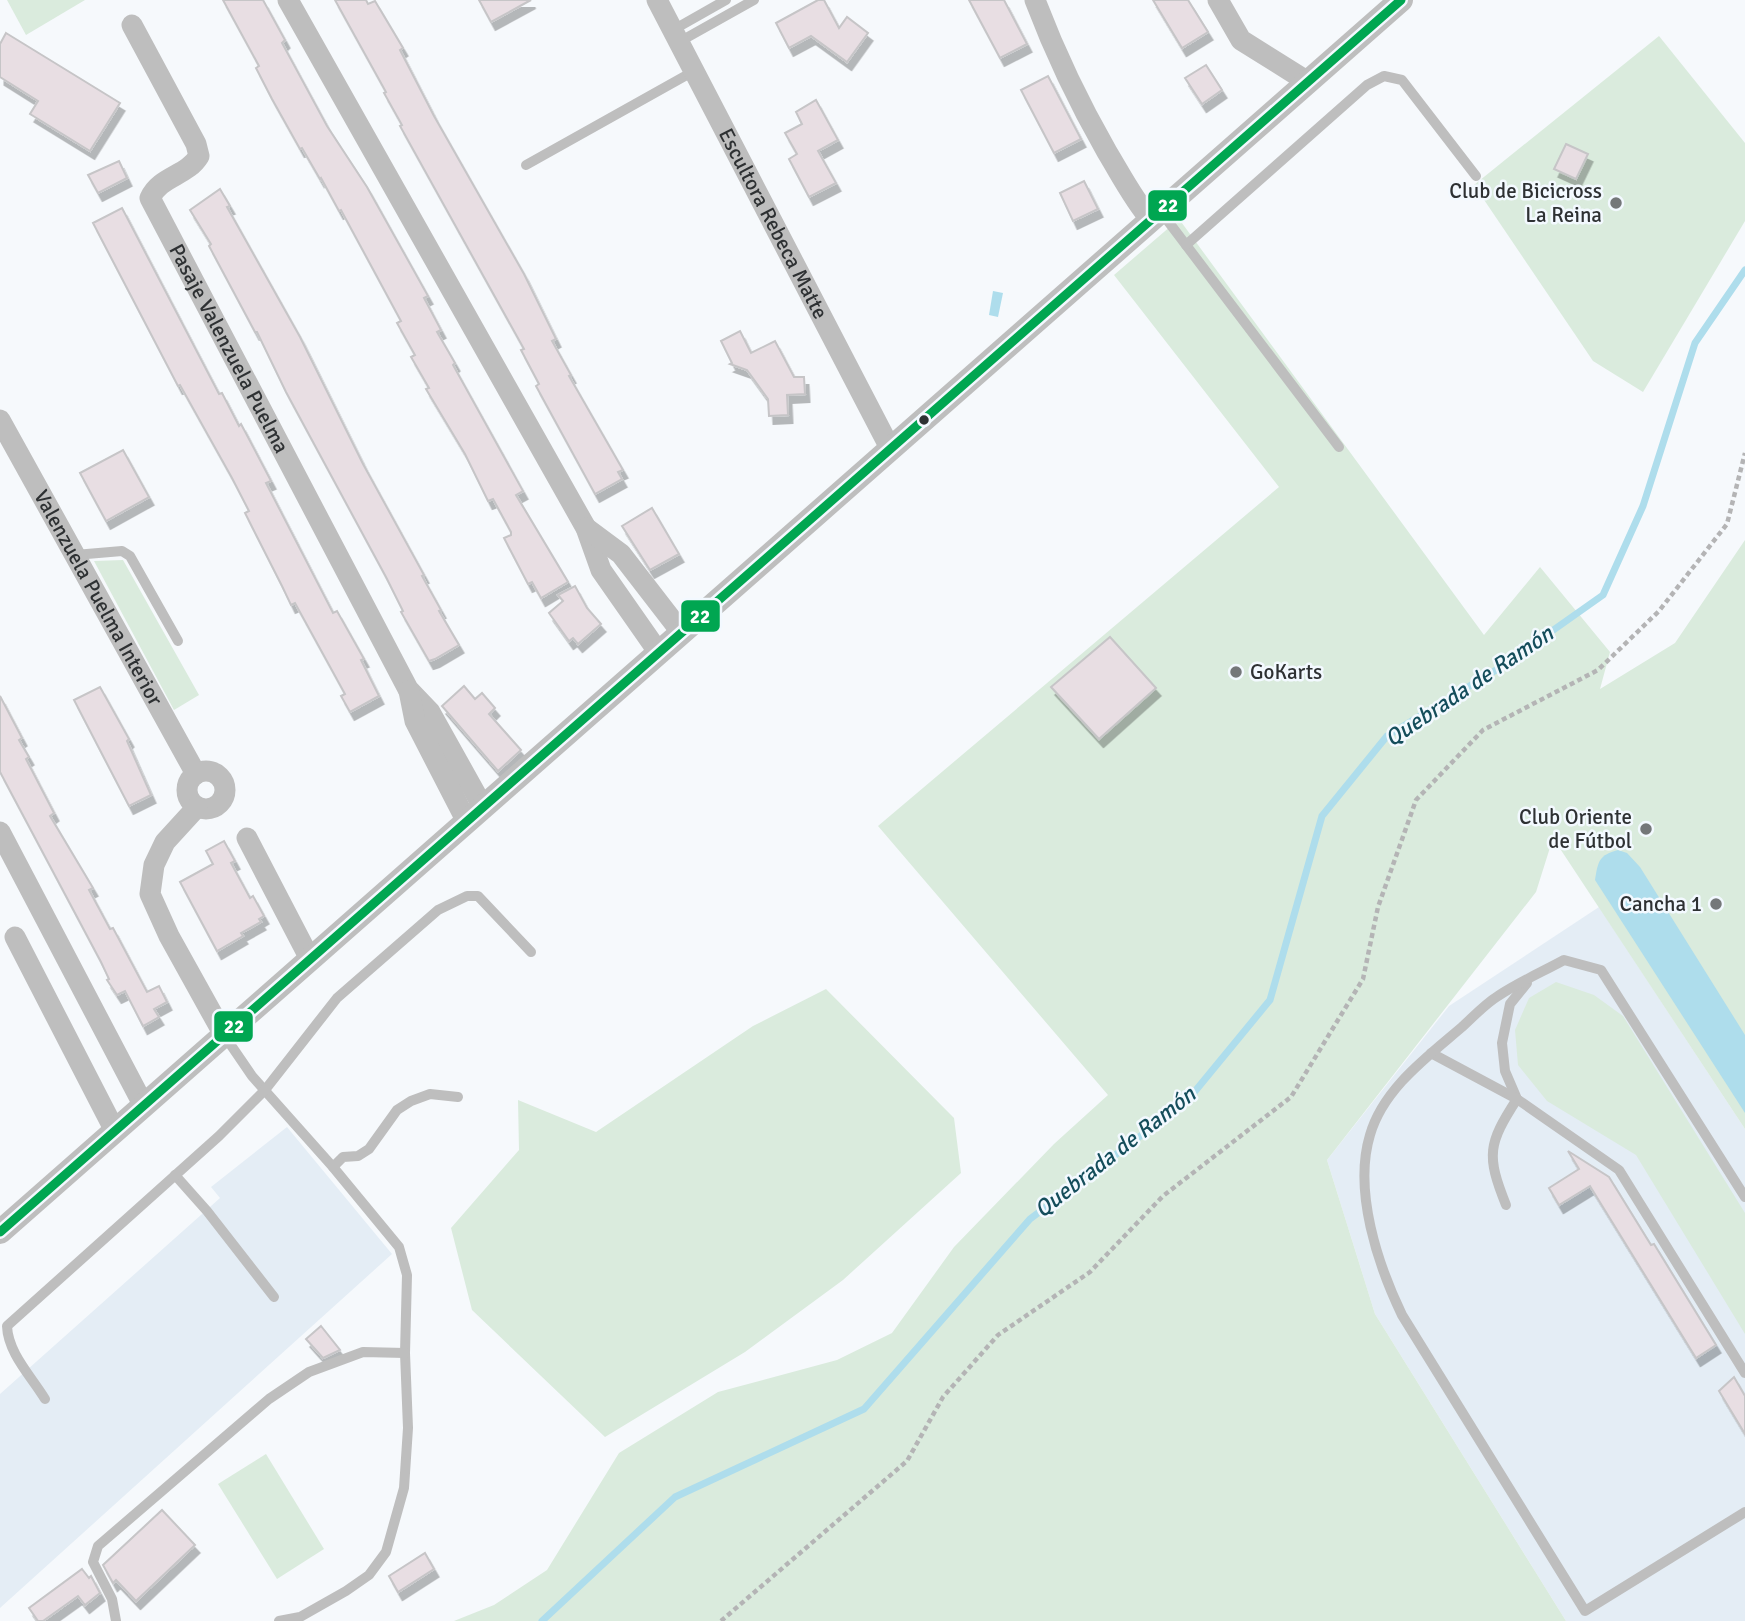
<svg xmlns="http://www.w3.org/2000/svg" width="1745" height="1621" viewBox="0 0 1745 1621" font-family="Signika,sans-serif">
<defs>
<filter id="shadow"><feDropShadow dx="4.5" dy="8" stdDeviation="0" flood-color="#0004"/></filter>
</defs>
<rect width="100%" height="100%" fill="#f6f9fc"/>
<g fill="#e4edf5">
<polygon points="1599,907 1745,1129 1745,1621 1566,1621 1375,1314 1327,1160 1449,1006"/>
<polygon points="287,1127 392,1254 0,1608 0,1394 220,1198 211,1187"/>
</g>
<g fill="#daebdd">
<polygon points="7,0 85,0 26,35"/>
<polygon points="1659,36 1745,143 1745,221 1643,392 1593,361 1474,185"/>
<polygon points="1179,219 1484,635 1540,567 1610,652 1600,689 1675,643 1745,540 1745,1129 1553,838 1536,892 1327,1160 1375,1314 1566,1621 454,1621 494,1605 547,1570 619,1453 718,1392 837,1360 892,1333 954,1247 1054,1144 1108,1095 878,826 1279,487 1114,275"/>
<polygon points="123,560 199,695 174,710 94,561"/>
<polygon points="1556,982 1594,995 1623,1016 1745,1213 1745,1334 1636,1155 1547,1101 1518,1065 1515,1030 1529,998"/>
<polygon points="826,989 954,1118 961,1173 843,1280 745,1352 605,1437 472,1310 451,1228 519,1150 518,1100 596,1132 753,1026"/>
<polygon points="266,1454 324,1549 277,1579 218,1484"/>
</g>
<g fill="#aeddec">
<polygon points="993,291 1003,293 998,317 989,315"/>
<path d="M1618,850l9,3 13,14 105,168v78l-150,-233c3,-19 4,-25 23,-30z"/>
</g>
<g fill="none" stroke-linecap="round" stroke-linejoin="round">
<polyline stroke="#aeddec" stroke-width="7" points="542,1621 675,1497 864,1409 1030,1219 1187,1101 1270,1000 1322,816 1387,736 1501,667 1603,595 1643,506 1695,343 1745,270"/>
</g>
<g fill="#e8dee3" stroke="#c6c5c7" stroke-width="2" filter="url(#shadow)">
<polygon points="223,0 263,0 285,40 282,43 327,126 367,187 428,296 424,298 441,330 437,332 455,363 453,365 523,491 516,495 568,582 541,598 532,582 528,584 504,538 511,535 511,532 493,499 488,501 465,454 426,389 429,388 411,357 415,355 397,323 401,321 341,210 339,211 321,178 320,179 302,148 300,149 272,99 256,68 259,66"/>
<polygon points="335,0 366,0 368,4 375,1 403,48 400,50 434,116 524,274 556,339 552,341 571,375 569,376 623,470 618,472 622,479 595,494 536,386 539,384 521,350 524,349 400,126 402,125 384,93 386,92"/>
<polygon points="479,0 531,0 491,22"/>
<polygon points="818,0 824,0 839,28 847,17 868,33 847,62 811,36 789,48 776,23"/>
<polygon points="969,0 1004,0 1027,44 1000,58"/>
<polygon points="1153,0 1188,0 1208,32 1182,48"/>
<polygon points="6,33 120,103 90,151 30,114 38,101 0,77 0,44"/>
<polygon points="1206,65 1222,90 1202,104 1185,78"/>
<polygon points="1048,76 1081,139 1054,153 1021,90"/>
<polygon points="816,100 838,140 818,151 836,183 809,197 789,159 797,154 785,133 802,124 796,112"/>
<polygon points="1566,144 1588,154 1576,179 1554,169"/>
<polygon points="119,161 127,178 98,193 88,175"/>
<polygon points="1084,181 1098,209 1073,221 1060,193"/>
<polygon points="220,189 230,206 227,207 300,337 363,464 424,575 422,576 441,610 439,611 459,645 435,659 429,661 401,612 403,611 386,577 286,392 257,332 255,332 209,246 211,244 190,210"/>
<polygon points="122,208 219,394 222,393 239,426 241,424 250,441 271,481 266,483 333,613 337,611 364,659 361,660 379,696 350,712 341,696 345,694 317,643 295,603 291,605 282,586 245,513 249,511 232,478 180,385 178,386 93,223"/>
<polygon points="740,331 751,353 775,341 794,377 804,377 805,394 787,395 788,415 769,416 768,399 747,370 730,364 732,363 721,341"/>
<polygon points="123,450 149,497 106,521 80,473"/>
<polygon points="652,508 679,554 650,570 622,526"/>
<polygon points="575,586 587,608 601,624 578,644 573,638 569,641 549,613 563,601 558,595"/>
<polygon points="1110,637 1156,688 1099,739 1051,687"/>
<polygon points="464,686 475,699 482,693 495,708 489,714 521,750 498,771 442,706"/>
<polygon points="100,687 129,739 127,741 151,795 129,806 74,700"/>
<polygon points="0,696 22,738 19,740 29,757 26,759 54,813 50,816 93,888 89,890 110,929 113,928 147,992 159,986 167,1002 154,1009 159,1017 143,1026 125,991 117,995 107,980 109,979 101,962 0,772"/>
<polygon points="224,841 235,861 231,863 250,898 253,896 264,916 259,919 261,922 241,933 243,936 217,951 180,882 213,864 206,851"/>
<polygon points="1568,1151 1609,1177 1651,1245 1654,1244 1716,1345 1696,1358 1590,1186 1559,1205 1549,1188 1579,1169"/>
<polygon points="321,1326 340,1350 323,1358 306,1339"/>
<polygon points="1734,1377 1745,1396 1745,1434 1719,1391"/>
<polygon points="162,1510 195,1545 136,1601 116,1580 113,1583 103,1565"/>
<polygon points="425,1553 434,1569 398,1592 389,1576"/>
<polygon points="82,1569 89,1578 91,1576 100,1593 85,1605 78,1596 43,1621 38,1621 29,1608"/>
</g>
<g fill="none" stroke-linecap="round" stroke-linejoin="round">
<polyline stroke="#b4b4b5" stroke-width="4.5" stroke-dasharray="5 3.5" stroke-linecap="butt" points="721,1621 907,1461 943,1397 998,1335 1090,1272 1163,1196 1291,1097 1363,979 1378,907 1416,800 1483,730 1598,670 1659,611 1727,524 1745,453"/>
<g stroke="#bebebe" stroke-width="10">
<polyline points="673,30 726,0"/>
<polyline points="679,42 754,0"/>
<polyline points="526,165 694,71"/>
<polyline points="1161,212 1339,447"/>
<polyline points="1186,245 1367,85 1384,76 1402,80 1476,176"/>
<polyline points="75,555 122,551 130,556 178,641"/>
<polyline points="1527,983 1510,1004 1502,1043 1505,1071 1517,1099 1619,1170 1745,1373"/>
<polyline points="224,1035 252,1076 333,1167 399,1247 407,1275 405,1353 408,1428 404,1488 386,1552 369,1575 346,1591 300,1617 279,1621"/>
<path d="M1431,1053l86,46c-29,45 -31,56 -11,106"/>
<polyline points="333,1167 343,1157 358,1156 369,1149 397,1110 411,1101 430,1094 458,1097"/>
<polyline points="175,1175 207,1211 274,1297"/>
<path d="M1745,1197l-144,-227 -37,-10c-22,12 -45,22 -66,36 -13,8 -25,21 -36,31 -35,30 -79,62 -92,108 -17,56 8,130 32,180l183,296 160,-99"/>
<path d="M45,1399c-14,-23 -37,-46 -38,-73l212,-190 46,-46 72,-92 101,-88 29,-14h11l53,56"/>
<polyline points="116,1621 112,1599 93,1562 98,1546 269,1399 309,1372 363,1352 405,1353"/>
</g>
<g stroke="#bebebe" stroke-width="21">
<polyline points="288,0 586,528 601,570 659,653"/>
<path id="s1" d="M657,0l233,448"/>
<path d="M1035,0c20,53 44,103 72,152 14,23 26,47 44,68"/>
<polyline points="1218,0 1241,40 1308,82"/>
<path id="s2" d="M132,25l64,119 3,12c-12,20 -39,20 -49,42l258,491 22,23 53,95"/>
<path id="s3" d="M0,420l196,354"/>
<polyline points="586,528 621,554 682,633"/>
<polyline points="409,691 415,721 467,822"/>
<circle cx="206" cy="790" r="19"/>
<polyline points="197,807 165,842 154,865 150,894 169,936 224,1035"/>
<polyline points="0,832 144,1106"/>
<polyline points="247,838 310,959"/>
<polyline points="15,937 115,1131"/>
</g>
<polyline stroke="#bebebe" stroke-width="24" points="0,1232 1401,0"/>
<defs>
<polyline id="bus-1" points="0,1232 1401,0"/>
</defs>
<use href="#bus-1" stroke="#f3f9ff" stroke-width="14"/>
<use href="#bus-1" stroke="#00a651" stroke-width="9"/>
</g>
<g fill="#747779" stroke="#f3f9ff" stroke-width="2.5">
<circle cx="1616" cy="203" r="7"/>
<circle cx="1236" cy="672" r="7"/>
<circle cx="1646" cy="829" r="7"/>
<circle cx="1716" cy="904" r="7"/>
</g>
<circle fill="#2e3133" stroke="#f3f9ff" stroke-width="2.5" cx="924" cy="420" r="6"/>
<g text-anchor="middle" dominant-baseline="central" stroke-width="5" stroke-linejoin="round" paint-order="stroke">
<g font-size="21" fill="#2e3133" stroke="#f3f9ff" text-anchor="end">
<text x="1602" y="191">Club de Bicicross<tspan x="1602" dy="24">La Reina</tspan></text>
<text x="1250" y="672" text-anchor="start">GoKarts</text>
<text x="1632" y="817">Club Oriente<tspan x="1632" dy="24">de Fútbol</tspan></text>
<text x="1702" y="904">Cancha 1</text>
</g>
<g font-size="21" fill="#2e3133" stroke="#f3f9ff">
<text stroke="none"><textPath href="#s1" startOffset="252">Escultora Rebeca Matte</textPath></text>
<text stroke="none"><textPath href="#s2" startOffset="383">Pasaje Valenzuela Puelma</textPath></text>
<text stroke="none"><textPath href="#s3" startOffset="203">Valenzuela Puelma Interior</textPath></text>
</g>
<g font-size="23" font-style="italic" fill="#144d5b" stroke="#f3f9ff">
<text transform="translate(1469 686) rotate(-34)">Quebrada de Ramón</text>
<text transform="translate(1115 1152) rotate(-38)">Quebrada de Ramón</text>
</g>
</g>
<g stroke="#f3f9ff" stroke-width="2.5">
<rect x="1147" y="189" width="41" height="33" rx="7" fill="#00a651"/>
<rect x="680" y="599" width="41" height="34" rx="7" fill="#00a651"/>
<rect x="213" y="1010" width="41" height="33" rx="7" fill="#00a651"/>
</g>
<g font-size="19" text-anchor="middle" font-weight="bold" fill="#fff">
<text x="1168" y="212">22</text>
<text x="700" y="623">22</text>
<text x="234" y="1033">22</text>
</g>
</svg>
